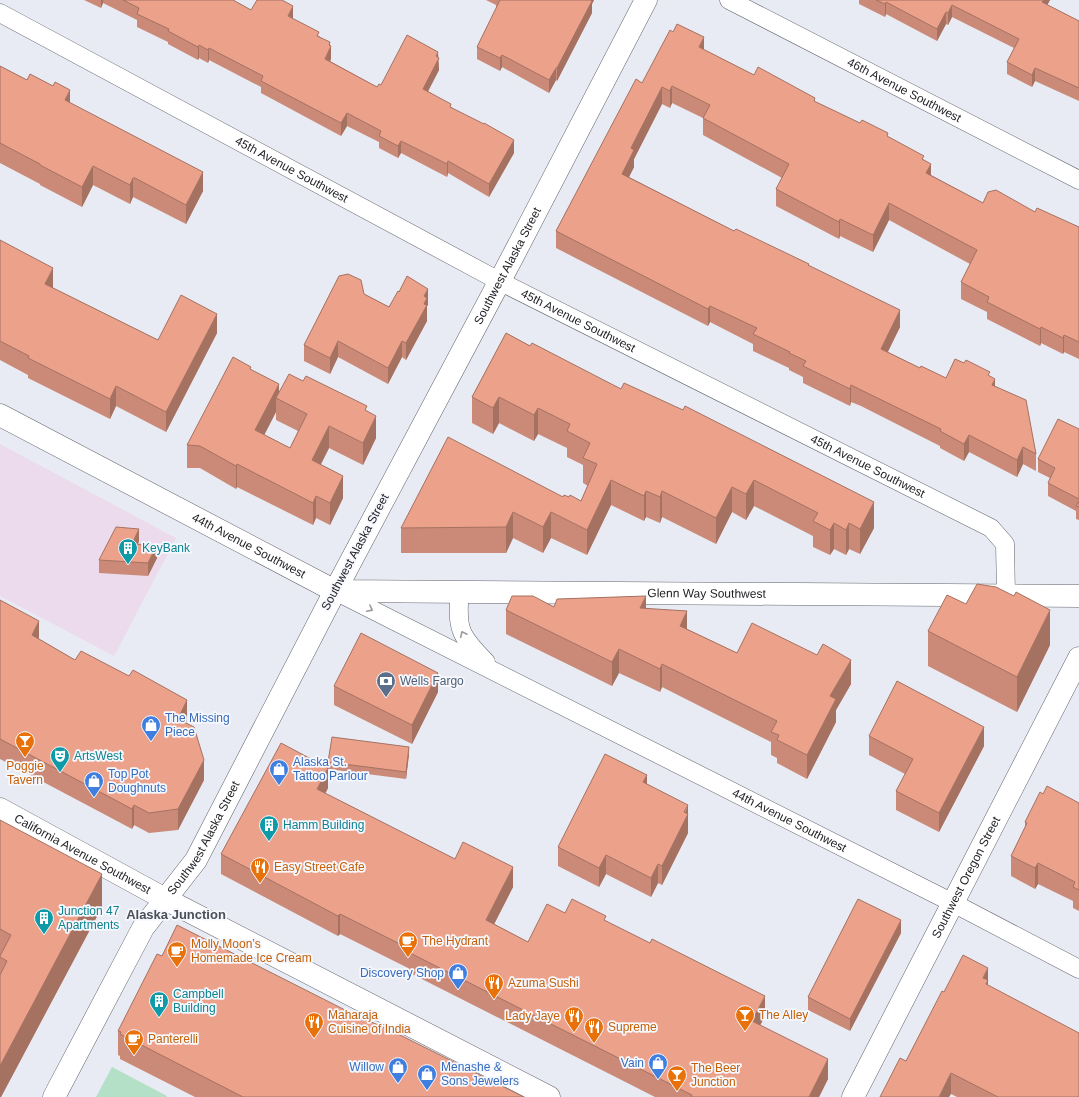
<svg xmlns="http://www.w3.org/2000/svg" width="1079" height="1097" viewBox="0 0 1079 1097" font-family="Helvetica,sans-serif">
<rect width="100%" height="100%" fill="#e8ebf4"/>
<polygon fill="#ecdbec" points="0,444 176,538 114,656 0,596"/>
<polygon fill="#b3e0c7" points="112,1067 167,1096 167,1097 96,1097"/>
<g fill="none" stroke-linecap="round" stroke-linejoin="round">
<defs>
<g id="minor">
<path id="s1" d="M729,0l350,180"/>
<path id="s2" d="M0,13l499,268 492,247 14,16 1,51"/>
<path id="s3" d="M335,591l618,312 126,66"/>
<path d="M460,591c-4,38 0,45 26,71"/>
</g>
<g id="tertiary">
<path id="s4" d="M0,415l335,176 744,5"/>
<path id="s5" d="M335,591l178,-335 133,-256"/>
<path id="s6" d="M853,1097l226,-439"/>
</g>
<g id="secondary">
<path id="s7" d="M0,809l165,90 384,198"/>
<path id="s8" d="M54,1097l89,-169 53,-68 139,-269"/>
</g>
</defs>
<use href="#minor" stroke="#62646c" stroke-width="19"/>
<use href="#tertiary" stroke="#62646c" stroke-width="23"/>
<use href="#secondary" stroke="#62646c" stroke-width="23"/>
<use href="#minor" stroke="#fff" stroke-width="18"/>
<use href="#tertiary" stroke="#fff" stroke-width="22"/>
<use href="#secondary" stroke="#fff" stroke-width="22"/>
</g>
<g fill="#cb8a78" fill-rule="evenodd">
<polygon points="84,0 233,0 251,10 293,19 319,36 330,45 331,59 330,61 377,87 438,57 439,70 428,91 451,107 514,153 489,197 448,173 447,177 401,153 398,158 379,148 379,142 347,126 341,136 261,93 261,87 209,60 208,63 199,58 198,60 168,44 168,42 137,27 137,20 103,3 101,8"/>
<polygon points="486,0 594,0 592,4 592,13 557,81 556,80 549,93 502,67 500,71 477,59 477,47 496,9 496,5"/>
<polygon points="858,0 1050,0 1047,5 1079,21 1079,101 1035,81 1032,87 1007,74 1007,62 1014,48 952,17 948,25 946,24 937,41 886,14 885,17 859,4 859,0"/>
<polygon points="704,50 754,75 815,102 888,137 924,160 931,175 983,203 1035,212 1079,227 1079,359 1064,352 1063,354 1041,343 1040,346 987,319 987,312 961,299 961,282 970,264 889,220 873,252 840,236 839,239 776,206 776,189 782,178 703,135 703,118 672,103 670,108 662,104 634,159 634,167 629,177 734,231 809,266 900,327 888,352 920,368 946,378 990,376 995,386 1036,454 1036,471 1023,464 1017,477 969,452 964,461 940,448 940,446 861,406 851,402 850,406 803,383 803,377 789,370 789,368 753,351 753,344 710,322 708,326 556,248 556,231 642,83"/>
<polygon points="0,66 70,103 203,191 186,224 135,198 133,197 130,204 93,185 82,207 40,185 40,184 0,163"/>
<polygon points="0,240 53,288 158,340 217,333 166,432 116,406 110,419 28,378 28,375 0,360"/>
<polygon points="399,292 428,305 427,306 427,321 406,360 402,357 388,384 338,357 330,374 304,361 304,345 364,294 389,307"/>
<polygon points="506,333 874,528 860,554 849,549 846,555 834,549 830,555 813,547 813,536 754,506 746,520 732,512 716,544 662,517 660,523 646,517 644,521 611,505 587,555 551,538 543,553 513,538 506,553 401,553 401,528 563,497 569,497 581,501 588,486 583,483 583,465 567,457 567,448 538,434 534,441 499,423 493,434 472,423 472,397"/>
<path d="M251,370l28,23 24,-12 64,30 9,27 -13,27 -34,-17 -8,16 22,34 -13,27 -14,-7 -3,7 -76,-38 -1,2 -36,-21h-13v-23zM276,412v8l22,11 -8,17 -26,-13z"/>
<polygon points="1079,429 1079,520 1076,519 1076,511 1048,496 1048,483 1050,478 1038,472 1038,459"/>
<polygon points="139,541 138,544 157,558 148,576 99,573 99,560"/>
<polygon points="0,600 39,639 75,660 187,720 186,723 204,780 178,830 149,833 134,825 132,829 0,759"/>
<polygon points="966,604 1050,645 1017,712 928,666 928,631"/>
<polygon points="554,607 646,608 687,629 737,653 851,684 836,710 836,722 807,779 777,763 777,758 771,755 771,742 662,687 660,692 619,673 612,686 506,634 506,610"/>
<polygon points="334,686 438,692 412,744 334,705"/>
<polygon points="869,736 984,746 939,832 896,810 896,791 905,774 869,755"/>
<polygon points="409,754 406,779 328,769 328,762"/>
<polygon points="647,784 688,814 688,833 662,885 658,883 651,897 606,874 599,887 558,866 558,847"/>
<polygon points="328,788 325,794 455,859 513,887 494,924 528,942 565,913 606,921 765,1016 760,1025 828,1079 819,1097 655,1097 408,972 408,968 340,934 338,936 221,874 221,854"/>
<polygon points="1043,794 1079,803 1079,911 1073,908 1073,901 1038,884 1035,889 1011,876 1011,856 1025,827 1025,822"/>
<polygon points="0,820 102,907 1,1097 0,1097"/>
<polygon points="901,933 850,1031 808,1010 808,997"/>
<polygon points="162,956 349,1012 524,1097 195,1097 120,1059 120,1056 118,1055 118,1031"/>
<polygon points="988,985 1079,1097 957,1097 951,1094 906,1061 944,992"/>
</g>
<g fill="#a57161">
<polygon points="101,0 103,0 103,3 101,8"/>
<polygon points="588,0 594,0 592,4 592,13 557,81 557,68"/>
<polygon points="1044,0 1050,0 1042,15 1042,2"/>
<polygon points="886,2 886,14 885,17 885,4"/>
<polygon points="952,5 952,17 948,25 948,13"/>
<polygon points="293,6 293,19 288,16"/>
<polygon points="946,12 946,24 937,41 937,29"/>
<polygon points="704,37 704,54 699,47"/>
<polygon points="330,42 330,48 331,46 331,59 325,72 325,59"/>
<polygon points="199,45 199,58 198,60 198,47"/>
<polygon points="209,48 209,60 208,63 208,50"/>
<polygon points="438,52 439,70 423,101 423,89"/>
<polygon points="502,55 502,67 500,71 500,58"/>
<polygon points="556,68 556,80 549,93 549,80"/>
<polygon points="1035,68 1035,81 1032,87 1032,75"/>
<polygon points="672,86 672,103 670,108 670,91"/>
<polygon points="662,87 662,104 634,159 634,167 622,191 622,174 631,148"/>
<polygon points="70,90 70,110 65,100"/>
<polygon points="347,113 347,126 341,136 341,123"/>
<polygon points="514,140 514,153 489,197 489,184"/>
<polygon points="401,141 401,153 398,158 398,146"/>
<polygon points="448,161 448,173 447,177 447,164"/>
<polygon points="931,164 931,181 926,173"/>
<polygon points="93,166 93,185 82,207 82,187"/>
<polygon points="203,172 203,191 186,224 186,205"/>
<polygon points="133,178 133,197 130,204 130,185"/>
<polygon points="889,203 889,220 873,252 873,235"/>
<polygon points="840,219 840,236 839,239 839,222"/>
<polygon points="53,268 53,288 45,284"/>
<polygon points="428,289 428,305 427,306 427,321 406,360 406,343 424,296"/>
<polygon points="710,306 710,322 708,326 708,309"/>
<polygon points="900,310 900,327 881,365 881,349"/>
<polygon points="217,314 217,333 166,432 166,412"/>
<polygon points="1041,327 1041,343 1040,346 1040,329"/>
<polygon points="1064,335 1064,352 1063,354 1063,338"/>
<polygon points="338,341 338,357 330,374 330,358"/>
<polygon points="402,341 402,357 388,384 388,368"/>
<polygon points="995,379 995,396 992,385"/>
<polygon points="279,384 279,399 276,398 276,412 255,453 255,430"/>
<polygon points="851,385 851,402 850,406 850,389"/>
<polygon points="116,386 116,406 110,419 110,399"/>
<polygon points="499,397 499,423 493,434 493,408"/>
<polygon points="538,408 538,434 534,441 534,415"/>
<polygon points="376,416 376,438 363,465 363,443"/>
<polygon points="329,426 329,448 312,482 312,460"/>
<polygon points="969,435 969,452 964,461 964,444"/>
<polygon points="1023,447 1023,464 1017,477 1017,460"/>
<polygon points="237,464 237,487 236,489 236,466"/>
<polygon points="343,476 343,498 330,525 330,503"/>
<polygon points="611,480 611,505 587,555 587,530"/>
<polygon points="754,480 754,506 746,520 746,494"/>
<polygon points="732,487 732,512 716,544 716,518"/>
<polygon points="646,491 646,517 644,521 644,496"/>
<polygon points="662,491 662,517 660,523 660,497"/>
<polygon points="316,496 316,518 313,525 313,503"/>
<polygon points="874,502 874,528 860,554 860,529"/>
<polygon points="513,512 513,538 506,553 506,527"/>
<polygon points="551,512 551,538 543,553 543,527"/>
<polygon points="834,523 834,549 830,555 830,530"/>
<polygon points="849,523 849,549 846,555 846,530"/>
<polygon points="139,529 139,541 132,556 132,544"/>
<polygon points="157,545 157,558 148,576 148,563"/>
<polygon points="646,596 646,620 640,608"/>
<polygon points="1050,610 1050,645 1017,712 1017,677"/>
<polygon points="687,611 687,634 680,626"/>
<polygon points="39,621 39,641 32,635"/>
<polygon points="619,649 619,673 612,686 612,662"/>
<polygon points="851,660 851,684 836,710 836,722 807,779 807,755 830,696"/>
<polygon points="662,664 662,687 660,692 660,669"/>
<polygon points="438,673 438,692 412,744 412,725"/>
<polygon points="187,700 187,720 178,739 178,719"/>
<polygon points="984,727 984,746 939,832 939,813"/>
<polygon points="409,747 409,754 406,779 406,772"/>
<polygon points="204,760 204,780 178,830 178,809"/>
<polygon points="328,768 328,788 317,809 317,789"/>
<polygon points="647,775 647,794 643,782"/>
<polygon points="134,805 134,825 132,829 132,809"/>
<polygon points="688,805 688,833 662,885 662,866"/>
<polygon points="606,855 606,874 599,887 599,868"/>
<polygon points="1038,863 1038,884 1035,889 1035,868"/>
<polygon points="658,864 658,883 651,897 651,878"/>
<polygon points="513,867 513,887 486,940 486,920"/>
<polygon points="102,874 102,907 1,1097 0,1097 0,1066"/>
<polygon points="340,914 340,934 338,936 338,916"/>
<polygon points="901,920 901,933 850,1031 850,1019"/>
<polygon points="988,968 988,989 983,978"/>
<polygon points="765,996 765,1016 752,1041 752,1021"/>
<polygon points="828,1059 828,1079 819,1097 809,1097"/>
<polygon points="951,1073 951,1094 949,1097 939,1097"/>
</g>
<g fill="#eca18b" stroke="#a57161">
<polygon points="123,0 233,0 251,10 257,0 282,0 293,6 288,16 319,32 317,36 330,42 329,45 331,46 325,59 377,87 379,84 381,85 407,35 438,52 436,56 439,58 423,89 451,104 450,107 484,124 484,123 514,140 489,184 448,161 447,164 401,141 398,146 379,136 381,131 347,113 341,123 261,81 263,76 209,48 208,50 199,45 198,47 168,31 169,29 137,14 139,8"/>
<polygon points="500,0 591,0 592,1 557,68 556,68 549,80 502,55 500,58 477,47"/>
<polygon points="876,0 1044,0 1042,2 1079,21 1079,88 1035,68 1032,75 1007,62 1019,39 952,5 948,13 946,12 937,29 886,2 885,4"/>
<polygon points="677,24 704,37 699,47 754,75 758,67 815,98 814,101 860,123 862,120 888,133 887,136 924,156 922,159 931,164 926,173 983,203 988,192 996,190 1035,212 1037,208 1079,227 1079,342 1064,335 1063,338 1041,327 1040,329 987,302 989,297 961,282 977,250 889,203 873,235 840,219 839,222 776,189 789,164 703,118 710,105 672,86 670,91 662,87 631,148 634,150 622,174 734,231 736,229 809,264 808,265 900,310 881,349 920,368 921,366 946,378 955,359 964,363 966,360 990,372 988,375 995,379 992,385 1026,400 1036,454 1023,447 1017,460 969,435 964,444 940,431 941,429 861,390 851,385 850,389 803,366 806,361 789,353 790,352 753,334 757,328 710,306 708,309 556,231 636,79 642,83 670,30 673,32"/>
<polygon points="0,66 27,80 30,74 53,86 55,82 70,90 65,100 203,172 186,205 135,178 133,178 130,185 93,166 82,187 40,165 40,164 0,143"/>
<polygon points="0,240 53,268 45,284 158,340 181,295 217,314 166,412 116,386 110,399 28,358 29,356 0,341"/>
<polygon points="348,274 361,280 364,294 389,307 398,291 399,292 407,276 428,289 424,296 427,298 424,304 427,305 406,343 402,341 388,368 338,341 330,358 304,345 339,276"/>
<polygon points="506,333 530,346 532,343 621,389 624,383 683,410 685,406 874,502 860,529 849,523 846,530 834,523 830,530 813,521 818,513 754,480 746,494 732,487 716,518 662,491 660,497 646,491 644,496 611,480 587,530 551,512 543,527 513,512 506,527 401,528 448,437 563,497 564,495 569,497 570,495 581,501 597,464 583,458 590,443 567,431 570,424 538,408 534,415 499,397 493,408 472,397"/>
<polygon points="233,357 251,367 250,369 279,384 255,430 290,448 307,414 276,398 289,374 303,381 306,376 367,406 365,410 376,416 363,443 329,426 312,460 343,476 330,503 316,496 313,503 237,464 236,466 200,446 187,445"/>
<polygon points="1058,419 1079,429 1079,499 1048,483 1055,468 1038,459"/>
<polygon points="1079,501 1079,507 1076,506"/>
<polygon points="116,527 139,529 132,544 157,545 148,563 99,560"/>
<polygon points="977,584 996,587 1014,596 1016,592 1050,610 1017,677 928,631 947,595 966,604"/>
<polygon points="512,596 533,596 554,607 557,599 646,596 640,608 687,611 680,626 737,653 752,623 817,655 823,644 851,660 830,696 836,699 807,755 777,740 779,735 771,732 777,721 662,664 660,669 619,649 612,662 506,610"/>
<polygon points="0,600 39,621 32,635 75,660 81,651 129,676 133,670 187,700 178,719 194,727 204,760 178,809 149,813 134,805 132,809 0,739"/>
<polygon points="361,633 438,673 412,725 334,686"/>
<polygon points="897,681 984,727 939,813 896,791 913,759 869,736"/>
<polygon points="332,737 409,747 406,772 328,762"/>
<polygon points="281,743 328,768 317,789 455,859 463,842 513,867 486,920 528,942 547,904 565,913 572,899 606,916 604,920 650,943 652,939 765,996 752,1021 828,1059 809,1097 691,1097 692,1095 408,952 410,949 340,914 338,916 221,854"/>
<polygon points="605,754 647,775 643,782 688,805 684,812 688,814 662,866 658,864 651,878 606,855 599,868 558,847"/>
<polygon points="1047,786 1079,803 1079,890 1073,887 1075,882 1038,863 1035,868 1011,856 1027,823 1025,822 1040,792 1043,794"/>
<polygon points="0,820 102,874 0,1066 0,975 7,961 0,957 0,956 11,935 0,929"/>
<polygon points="858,899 901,920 850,1019 808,997"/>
<polygon points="177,925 349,1012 396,1033 524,1097 243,1097 120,1034 121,1032 118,1031 157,954 162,956"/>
<polygon points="963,955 988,968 983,978 988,980 986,984 1079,1033 1079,1097 998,1097 951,1073 939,1097 880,1097 900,1058 906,1061 942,991 944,992"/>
</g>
<defs><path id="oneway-chevron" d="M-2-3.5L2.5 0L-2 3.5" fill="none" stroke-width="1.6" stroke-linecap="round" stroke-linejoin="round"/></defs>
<g stroke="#9c9c9e">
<use href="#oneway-chevron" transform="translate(370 609) rotate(27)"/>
<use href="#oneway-chevron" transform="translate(463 634) rotate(-116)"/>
</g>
<defs>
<symbol id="building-pin" viewBox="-11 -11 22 30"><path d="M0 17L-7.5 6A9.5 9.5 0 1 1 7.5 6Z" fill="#0f9aa8" stroke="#f6f8fe"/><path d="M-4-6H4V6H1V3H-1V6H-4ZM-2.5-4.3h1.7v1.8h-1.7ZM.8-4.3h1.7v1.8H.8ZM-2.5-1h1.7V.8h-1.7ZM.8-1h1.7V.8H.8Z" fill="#fff"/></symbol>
<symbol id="bank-pin" viewBox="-11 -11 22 30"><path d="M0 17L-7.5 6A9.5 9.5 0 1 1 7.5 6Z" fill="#5c6f8a" stroke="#f6f8fe"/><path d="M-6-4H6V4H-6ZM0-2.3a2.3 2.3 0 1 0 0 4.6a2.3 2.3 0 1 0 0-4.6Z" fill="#fff"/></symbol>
<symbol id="shop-pin" viewBox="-11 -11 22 30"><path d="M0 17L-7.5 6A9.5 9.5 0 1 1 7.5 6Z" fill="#3f7fe0" stroke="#f6f8fe"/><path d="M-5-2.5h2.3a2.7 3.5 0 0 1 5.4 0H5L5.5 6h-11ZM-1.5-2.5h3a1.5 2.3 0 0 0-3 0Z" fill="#fff"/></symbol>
<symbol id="bar-pin" viewBox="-11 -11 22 30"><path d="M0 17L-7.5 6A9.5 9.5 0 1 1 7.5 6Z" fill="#e8710a" stroke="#f6f8fe"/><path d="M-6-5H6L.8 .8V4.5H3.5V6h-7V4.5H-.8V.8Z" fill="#fff"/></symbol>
<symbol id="theatre-pin" viewBox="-11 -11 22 30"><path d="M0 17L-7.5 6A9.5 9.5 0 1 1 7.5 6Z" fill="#0f9aa8" stroke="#f6f8fe"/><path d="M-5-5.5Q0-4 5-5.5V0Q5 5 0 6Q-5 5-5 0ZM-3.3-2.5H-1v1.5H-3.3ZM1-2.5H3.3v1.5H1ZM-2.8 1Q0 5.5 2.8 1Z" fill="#fff"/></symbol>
<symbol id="restaurant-pin" viewBox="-11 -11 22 30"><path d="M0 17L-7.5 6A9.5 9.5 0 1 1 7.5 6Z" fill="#e8710a" stroke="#f6f8fe"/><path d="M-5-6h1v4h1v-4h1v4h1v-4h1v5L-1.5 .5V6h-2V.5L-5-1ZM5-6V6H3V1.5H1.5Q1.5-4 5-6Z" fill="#fff"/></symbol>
<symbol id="cafe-pin" viewBox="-11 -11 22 30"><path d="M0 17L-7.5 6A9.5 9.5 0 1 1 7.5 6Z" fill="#e8710a" stroke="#f6f8fe"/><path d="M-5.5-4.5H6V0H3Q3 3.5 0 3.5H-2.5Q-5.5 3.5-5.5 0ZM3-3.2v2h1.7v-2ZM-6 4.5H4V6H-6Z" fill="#fff"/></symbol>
</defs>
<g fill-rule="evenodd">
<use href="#building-pin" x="117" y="537" width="22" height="30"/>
<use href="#bank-pin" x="375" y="670" width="22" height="30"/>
<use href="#shop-pin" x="140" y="714" width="22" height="30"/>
<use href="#bar-pin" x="14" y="730" width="22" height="30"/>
<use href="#theatre-pin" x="49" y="745" width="22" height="30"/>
<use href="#shop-pin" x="268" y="758" width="22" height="30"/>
<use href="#shop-pin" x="83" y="770" width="22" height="30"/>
<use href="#building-pin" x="258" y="814" width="22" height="30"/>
<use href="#restaurant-pin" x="249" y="856" width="22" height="30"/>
<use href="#building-pin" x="33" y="907" width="22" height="30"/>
<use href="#cafe-pin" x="397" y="930" width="22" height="30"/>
<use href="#cafe-pin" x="166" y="940" width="22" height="30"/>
<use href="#shop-pin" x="447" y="962" width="22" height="30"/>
<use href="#restaurant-pin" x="483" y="972" width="22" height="30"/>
<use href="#building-pin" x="148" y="990" width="22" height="30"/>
<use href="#bar-pin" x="734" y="1004" width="22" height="30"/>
<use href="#restaurant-pin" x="563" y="1005" width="22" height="30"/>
<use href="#restaurant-pin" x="303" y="1011" width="22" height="30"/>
<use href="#restaurant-pin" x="583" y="1016" width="22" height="30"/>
<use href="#cafe-pin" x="123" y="1028" width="22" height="30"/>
<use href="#shop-pin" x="647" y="1052" width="22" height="30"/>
<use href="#shop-pin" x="387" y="1056" width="22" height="30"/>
<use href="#shop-pin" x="416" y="1063" width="22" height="30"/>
<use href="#bar-pin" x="666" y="1064" width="22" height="30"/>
</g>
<g text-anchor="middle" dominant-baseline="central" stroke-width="3.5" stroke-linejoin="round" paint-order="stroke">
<g font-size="12" fill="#222327" stroke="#f6f8fe">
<text stroke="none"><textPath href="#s1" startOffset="197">46th Avenue Southwest</textPath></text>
<text stroke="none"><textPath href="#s2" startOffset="331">45th Avenue Southwest</textPath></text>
<text stroke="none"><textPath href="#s5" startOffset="368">Southwest Alaska Street</textPath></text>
<text stroke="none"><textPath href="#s2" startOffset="655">45th Avenue Southwest</textPath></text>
<text stroke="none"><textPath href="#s2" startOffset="979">45th Avenue Southwest</textPath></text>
<text stroke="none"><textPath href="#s4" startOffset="281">44th Avenue Southwest</textPath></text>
<text transform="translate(355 552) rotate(-62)">Southwest Alaska Street</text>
<text stroke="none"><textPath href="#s4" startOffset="750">Glenn Way Southwest</textPath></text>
<text stroke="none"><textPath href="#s3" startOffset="509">44th Avenue Southwest</textPath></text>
<text stroke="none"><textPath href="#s8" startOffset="300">Southwest Alaska Street</textPath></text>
<text stroke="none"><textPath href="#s7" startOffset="94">California Avenue Southwest</textPath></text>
<text stroke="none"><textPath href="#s6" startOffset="247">Southwest Oregon Street</textPath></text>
</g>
<g font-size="12" fill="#0d838f" stroke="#f6f8fe" text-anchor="start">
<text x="142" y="548">KeyBank</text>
<text x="74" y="756">ArtsWest</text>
<text x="283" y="825">Hamm Building</text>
<text x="58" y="911">Junction 47<tspan x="58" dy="14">Apartments</tspan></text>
<text x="173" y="994">Campbell<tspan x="173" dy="14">Building</tspan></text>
</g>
<g font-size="12" fill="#4e5e75" stroke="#f6f8fe" text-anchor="start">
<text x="400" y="681">Wells Fargo</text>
</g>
<g font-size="12" fill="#366cbe" stroke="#f6f8fe" text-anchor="start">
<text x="165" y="718">The Missing<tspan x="165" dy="14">Piece</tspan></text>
<text x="293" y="762">Alaska St.<tspan x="293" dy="14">Tattoo Parlour</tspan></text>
<text x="108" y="774">Top Pot<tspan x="108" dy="14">Doughnuts</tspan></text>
<text x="444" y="973" text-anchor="end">Discovery Shop</text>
<text x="644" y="1063" text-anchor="end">Vain</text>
<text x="384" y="1067" text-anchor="end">Willow</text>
<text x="441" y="1067">Menashe &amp;<tspan x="441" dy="14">Sons Jewelers</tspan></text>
</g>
<g font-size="12" fill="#c56008" stroke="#f6f8fe" text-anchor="start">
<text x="25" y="766" text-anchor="middle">Poggie<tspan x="25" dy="14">Tavern</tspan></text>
<text x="274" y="867">Easy Street Cafe</text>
<text x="422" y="941">The Hydrant</text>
<text x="191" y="944">Molly Moon’s<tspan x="191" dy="14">Homemade Ice Cream</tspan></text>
<text x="508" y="983">Azuma Sushi</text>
<text x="328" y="1015">Maharaja<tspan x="328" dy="14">Cuisine of India</tspan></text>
<text x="759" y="1015">The Alley</text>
<text x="560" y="1016" text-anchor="end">Lady Jaye</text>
<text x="608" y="1027">Supreme</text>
<text x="148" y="1039">Panterelli</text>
<text x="691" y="1068">The Beer<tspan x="691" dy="14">Junction</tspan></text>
</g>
<g font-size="13" font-weight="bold" fill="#4d4f56" stroke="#f6f8fe">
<text x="176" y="914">Alaska Junction</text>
</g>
</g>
</svg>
